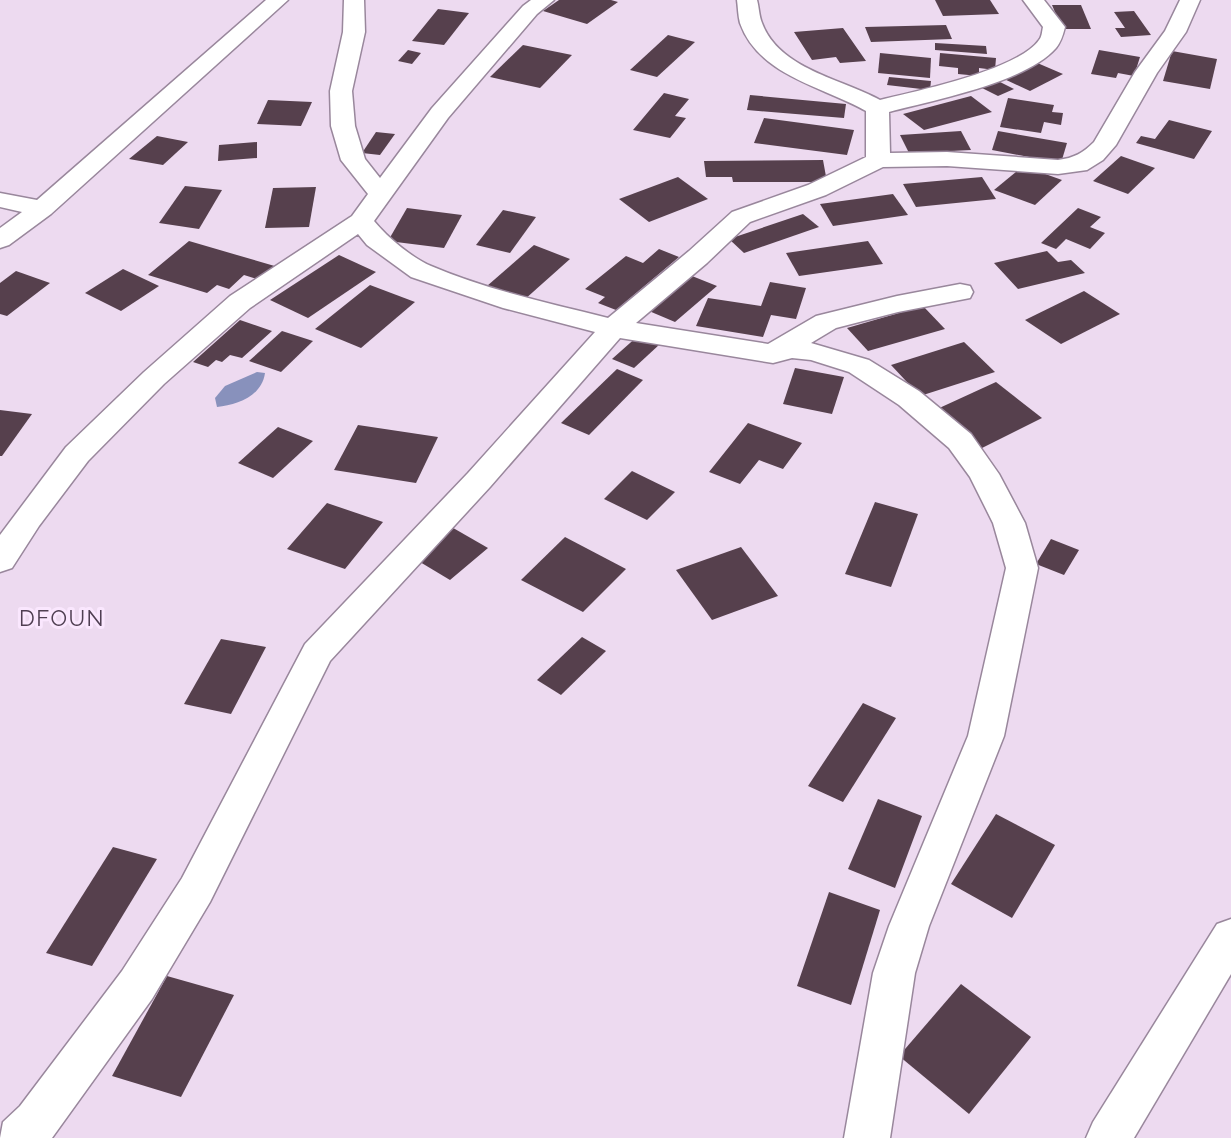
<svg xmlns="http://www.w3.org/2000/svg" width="1231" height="1138" viewBox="0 0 1231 1138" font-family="Raleway,sans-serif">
<rect width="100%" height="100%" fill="#eddaf0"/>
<path fill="#8891bc" d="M257,372l8,1c-3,23 -28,32 -48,34l-2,-9 10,-12z"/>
<g fill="#56404d">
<polygon points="559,0 611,0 618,2 587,24 543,11"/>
<polygon points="935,0 990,0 999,14 943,16"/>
<polygon points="1052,5 1081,5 1091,29 1062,29"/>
<polygon points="438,9 469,13 444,45 412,41"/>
<polygon points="1134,11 1151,35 1121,37 1115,28 1125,28 1114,12"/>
<polygon points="946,25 952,39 871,42 865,27"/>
<polygon points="843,28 866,61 840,63 836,57 812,60 794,32"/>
<polygon points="668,35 695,42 657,77 630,70"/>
<polygon points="935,43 986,46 987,54 935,50"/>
<polygon points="523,45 572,55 540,88 490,77"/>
<polygon points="408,50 421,53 412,64 398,61"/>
<polygon points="1099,50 1140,57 1134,76 1118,73 1116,78 1091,74"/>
<polygon points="1172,51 1217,59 1210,89 1163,81"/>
<polygon points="880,53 931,58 930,78 878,73"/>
<polygon points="940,53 996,58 995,70 979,68 979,76 958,74 958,68 939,66"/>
<polygon points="1035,62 1063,74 1030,91 1002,78"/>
<polygon points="889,77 931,81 930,90 887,85"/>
<polygon points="996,80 1014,89 998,96 980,87"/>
<polygon points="664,93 689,99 675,116 686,118 670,138 633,130"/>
<polygon points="750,95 846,104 844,118 747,110"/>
<polygon points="971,96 992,112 924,130 903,114"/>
<polygon points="1008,98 1054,105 1052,112 1063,113 1061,125 1044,122 1041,133 1000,127"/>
<polygon points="268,100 312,102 301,126 257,124"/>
<polygon points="764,118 854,130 847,155 754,143"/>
<polygon points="1169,120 1212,131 1194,159 1136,143 1141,136 1155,139"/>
<polygon points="961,131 971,150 909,153 900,135"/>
<polygon points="998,131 1067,143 1061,163 992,150"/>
<polygon points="376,132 395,134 380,155 362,153"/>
<polygon points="157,136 188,142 163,165 129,159"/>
<polygon points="257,142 257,158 218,161 219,145"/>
<polygon points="1121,156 1155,168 1128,194 1093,181"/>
<polygon points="823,160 827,182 733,182 732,177 706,177 704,161"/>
<polygon points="1023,166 1062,180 1035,205 994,190"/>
<polygon points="678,177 708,199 649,222 619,199"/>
<polygon points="982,177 996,199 916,207 903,184"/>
<polygon points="185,186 222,190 199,229 159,223"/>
<polygon points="316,187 309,227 265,228 273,188"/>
<polygon points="893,194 908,215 833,226 820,204"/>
<polygon points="407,208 462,215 444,248 388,241"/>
<polygon points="1078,208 1101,217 1090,227 1105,233 1090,249 1066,239 1056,249 1041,243"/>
<polygon points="503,210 536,217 510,253 476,245"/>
<polygon points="803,214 819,227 744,253 729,239"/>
<polygon points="189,241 278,267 263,281 244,275 229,289 217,285 207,293 148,275"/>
<polygon points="868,241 883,264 799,276 786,253"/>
<polygon points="534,245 570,259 524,300 487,286"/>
<polygon points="659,249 679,257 616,310 598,303 605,297 585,289 626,256 643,263"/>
<polygon points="1047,251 1058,262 1071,260 1085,273 1018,289 994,263"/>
<polygon points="339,255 376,272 308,318 270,300"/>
<polygon points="123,269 159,286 121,311 85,293"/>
<polygon points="16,271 50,283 7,316 0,314 0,283"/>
<polygon points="692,276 717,286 675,322 649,311"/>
<polygon points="770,282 806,288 796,319 771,315 763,337 696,326 708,298 761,306"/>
<polygon points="370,285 415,302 361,348 315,329"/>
<polygon points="1084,291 1120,314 1061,344 1025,320"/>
<polygon points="923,306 945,329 868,351 847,328"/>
<polygon points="240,320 272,331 242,358 230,355 222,362 216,360 208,367 193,362"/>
<polygon points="282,331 313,341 281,372 249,361"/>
<polygon points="639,335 660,344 634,368 612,359"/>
<polygon points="964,342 995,372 920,396 891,365"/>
<polygon points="795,368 844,377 832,414 783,404"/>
<polygon points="617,369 643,380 589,435 561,423"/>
<polygon points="996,382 1042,418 982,448 935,410"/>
<polygon points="0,410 32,414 2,456 0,456"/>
<polygon points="748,423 802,443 783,469 759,460 740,484 709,472"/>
<polygon points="358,425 438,437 416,483 334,470"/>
<polygon points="278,427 313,441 273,478 238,463"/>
<polygon points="632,471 675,492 647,520 604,499"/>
<polygon points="875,502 918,514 891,587 845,574"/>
<polygon points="327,503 383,522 345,569 287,549"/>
<polygon points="448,525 488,548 450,580 410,556"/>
<polygon points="565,537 626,569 583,612 521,580"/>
<polygon points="1051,539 1079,550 1064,575 1036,564"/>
<polygon points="741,547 778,596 712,620 676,570"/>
<polygon points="582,637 606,651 561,695 537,680"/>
<polygon points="221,639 266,647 231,714 184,704"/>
<polygon points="863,703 896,718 843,802 808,786"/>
<polygon points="878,799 922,816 895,888 848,869"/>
<polygon points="996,814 1055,845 1012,918 951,884"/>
<polygon points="113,847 157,859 92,966 46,953"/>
<polygon points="829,892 880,910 851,1005 797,986"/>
<polygon points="167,976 234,995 181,1097 112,1076"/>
<polygon points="961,984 1031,1037 969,1114 899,1056"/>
</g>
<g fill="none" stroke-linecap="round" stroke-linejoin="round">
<defs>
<g id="street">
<polygon points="266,0 288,0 51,214 9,245 0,248 0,228 22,212 0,207 0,193 37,200"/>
<path d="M344,0h20l1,32 -13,59 3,35 10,33 15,19 52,-70 91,-102 8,-6h23l-17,14 -89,104 -74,103c13,16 38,37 57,45 56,24 118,37 177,52l81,-67 43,-39 76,-27 58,-28v-46c-44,-25 -107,-35 -126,-88 -2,-7 -2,-16 -3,-23h20c2,7 2,16 5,23 17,46 80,56 118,77 37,-9 138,-30 159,-60 3,-3 3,-9 4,-13l-20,-27h21l21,27c-2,8 -4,15 -9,21 -31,35 -122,52 -167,64l1,41 57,-1 111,8c16,-2 25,-7 36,-18l41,-70 30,-41 15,-31h20l-14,32 -29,41 -41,72 -13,15 -16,10 -29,4 -111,-8 -64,1 -57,28 -76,27 -43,41 -71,60 132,21 48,-28 81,-20 63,-12 10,2 3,6 -3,6 -72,14 -62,16 -25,15 58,17 50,31 52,43 28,40 26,49 13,45 -34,168 -75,190 -14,47 -25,165h-46l29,-165 16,-47 79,-190 38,-168 -13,-45 -23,-46 -21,-29 -50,-43 -50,-33 -38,-12 -19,-2 -19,5 -153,-25 -130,149 -160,174 -120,241 -58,97 -100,139h-52l3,-16 17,-16 102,-135 60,-93 123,-234 163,-171 127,-141 -92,-24 -92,-31 -44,-32 -9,-11 -108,74 -86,76 -76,77 -49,65 -27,42 -12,4v-37l66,-88 78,-75 86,-76 122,-80 16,-22 -27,-34 -10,-34 -1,-35 13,-59z"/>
<polygon points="1231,919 1231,974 1134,1138 1086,1138 1093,1122 1217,924"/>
</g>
</defs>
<use href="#street" stroke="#99879c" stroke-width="3"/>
<use href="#street" fill="#fff" fill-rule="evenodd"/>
</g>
<g text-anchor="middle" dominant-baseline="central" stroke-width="6" stroke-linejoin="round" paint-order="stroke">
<g font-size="22" letter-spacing="1.5" fill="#4f3f52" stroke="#fae7fe">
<text x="62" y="618">DFOUN</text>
</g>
</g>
</svg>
